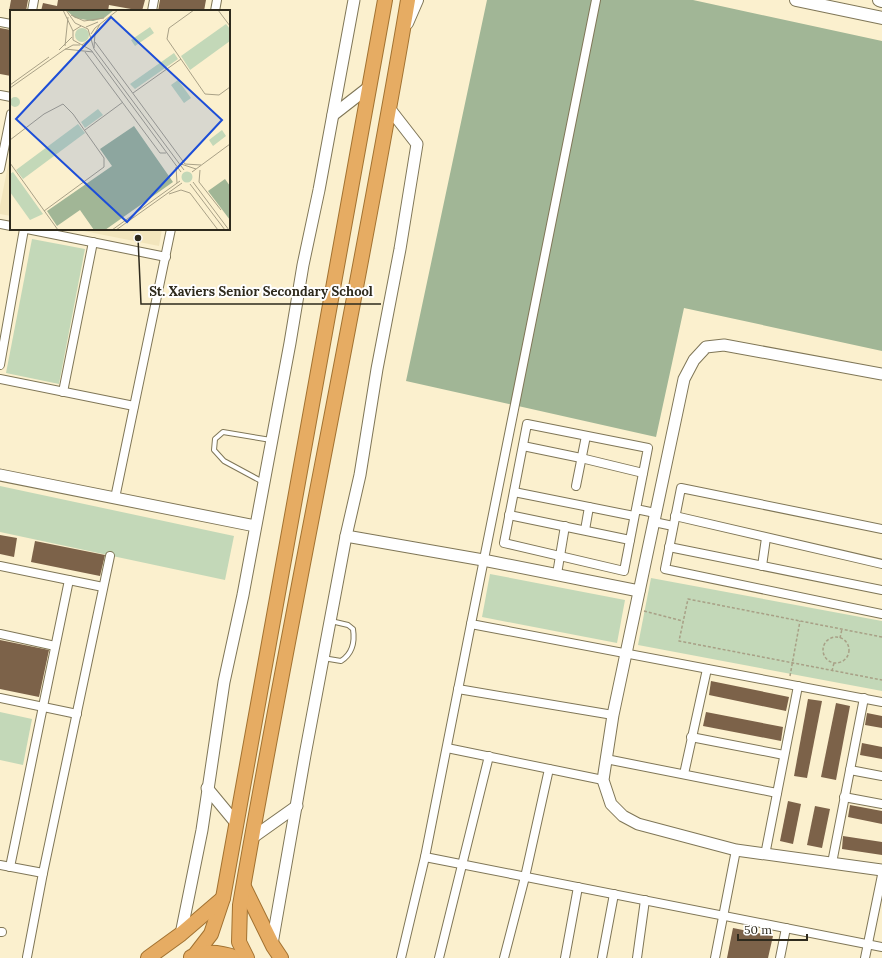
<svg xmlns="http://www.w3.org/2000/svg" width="882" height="958" viewBox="0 0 882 958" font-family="Lora,serif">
<rect width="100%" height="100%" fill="#fbf0ce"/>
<g fill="#f2e5bc">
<polygon points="11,150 11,216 0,214 0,206"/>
<polygon points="74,229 162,229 159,246"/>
</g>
<g fill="#c3d8b8">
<polygon points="32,239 85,249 59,384 6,373"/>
<polygon points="0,486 234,536 225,580 0,532"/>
<polygon points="490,574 625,600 617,643 482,617"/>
<polygon points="651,578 882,621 882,691 638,645"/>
<polygon points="0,712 32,719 23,765 0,760"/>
</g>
<polygon fill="#a1b696" points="487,0 693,0 882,41 882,351 684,308 656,437 406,381"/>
<g fill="#7c6249">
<polygon points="11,0 28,0 26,11 9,11"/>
<polygon points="58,0 145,0 142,11 109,5 108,11 41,11 43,3 57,6"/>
<polygon points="160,0 206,0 204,11 158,11"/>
<polygon points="0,28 11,30 11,76 0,74"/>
<polygon points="0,535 17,538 14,557 0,554"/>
<polygon points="35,541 105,555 100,576 31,562"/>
<polygon points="0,640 49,650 39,697 0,689"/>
<polygon points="711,681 789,697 786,711 709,695"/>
<polygon points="808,699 822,701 807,778 794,776"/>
<polygon points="836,703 850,706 836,780 821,777"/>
<polygon points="706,712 783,727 781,741 703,726"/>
<polygon points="867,713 882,716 882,728 865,725"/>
<polygon points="862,743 882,747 882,759 860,755"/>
<polygon points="788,801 801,804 793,844 780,841"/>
<polygon points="850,805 882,811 882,824 848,817"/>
<polygon points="815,806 830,809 822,848 807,845"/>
<polygon points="843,836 882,842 882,855 842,849"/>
<polygon points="733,928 773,936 768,958 727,958"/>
</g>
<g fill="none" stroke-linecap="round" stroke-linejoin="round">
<defs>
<g id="service">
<polyline points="263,482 224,461 214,450 215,439 223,432 271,440"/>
<path d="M323,658l18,3c11,-7 14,-19 12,-32l-5,-4 -17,-4"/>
</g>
<g id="minor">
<polyline points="596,0 471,624 882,702"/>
<polyline points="32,11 34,0"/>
<polyline points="152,11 154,0"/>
<polyline points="215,11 217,0"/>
<polyline points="0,22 11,24"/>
<polyline points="0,95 11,97"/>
<polyline points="0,169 11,114"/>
<polyline points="0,224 11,226"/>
<polyline points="27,229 166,257"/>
<polyline points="0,365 24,229"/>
<polyline points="0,379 134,406"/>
<polyline points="63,392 93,242"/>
<polyline points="523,446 581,458 643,473"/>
<polyline points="576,486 586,436"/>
<polyline points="514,492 634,516"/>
<polyline points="115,498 171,229"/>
<polyline points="636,509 648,448 527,424 504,543 624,571 636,509 655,513"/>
<polyline points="509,515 630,540"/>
<polyline points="675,516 882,564"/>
<polyline points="654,522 673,526"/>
<polyline points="882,529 681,488 665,569 882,614"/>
<polyline points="585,530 589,507"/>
<polyline points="669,547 882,590"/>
<polyline points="0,566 103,587"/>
<polyline points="762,566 766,538"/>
<polyline points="557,574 565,526"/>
<polyline points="0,634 55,646"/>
<polyline points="458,689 613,715"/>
<polyline points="0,698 77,714"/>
<polyline points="691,737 784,755"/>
<polyline points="447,748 603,780"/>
<polyline points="606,759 777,793"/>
<polyline points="850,770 882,776"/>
<polyline points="684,774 707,669"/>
<polyline points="844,797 882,804"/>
<polyline points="765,855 798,686"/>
<polyline points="425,857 882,947"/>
<polyline points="832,863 864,698"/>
<polyline points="0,865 43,873"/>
<polyline points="10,867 69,580"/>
<polyline points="0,932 2,932"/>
<polyline points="27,957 43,873 110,556"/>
<polyline points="401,958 425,857 471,624"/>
<polyline points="439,958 489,756"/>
<polyline points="504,958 525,877 549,769"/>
<polyline points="565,958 578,887"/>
<polyline points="602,958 614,894"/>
<polyline points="637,958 645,900"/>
<polyline points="715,958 736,850"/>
<polyline points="780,958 786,928"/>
<polyline points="865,958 882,875"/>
</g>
<g id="tertiary">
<polyline points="333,115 369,87"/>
<polyline points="882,374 724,345 706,347 694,360 684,379 613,715 603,780 611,804 623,816 638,824 736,850 882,870"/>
<polyline points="0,475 255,526"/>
<polyline points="346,536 483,560 639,591"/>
<polyline points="207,788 236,823"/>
<polyline points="252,838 297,806"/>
<polyline points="181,934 202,830 224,682 243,595 290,343 303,265 319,190 354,0"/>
<polyline points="272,944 305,755 346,536 360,475 377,369 400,249 417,144 389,108"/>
</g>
<g id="secondary">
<polyline points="796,0 882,18"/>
<polyline points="879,0 882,1"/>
<polyline points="407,23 417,0"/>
</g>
<g id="trunk">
<polyline points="244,887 273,946 281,958"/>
<polyline points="194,956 211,934 223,898 385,0"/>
<path d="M191,957c15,-7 32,-4 46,1"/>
<polyline points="148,958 181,934 223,898"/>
<path d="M247,958l-8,-16 1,-37c52,-302 117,-602 168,-905"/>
</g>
</defs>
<use href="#service" stroke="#7f7657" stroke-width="6"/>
<use href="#minor" stroke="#7f7657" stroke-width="10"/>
<use href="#tertiary" stroke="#7f7657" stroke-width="13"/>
<use href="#secondary" stroke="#7f7657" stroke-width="14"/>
<use href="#trunk" stroke="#a27231" stroke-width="16"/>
<g stroke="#a8a086" stroke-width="1.5" stroke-dasharray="3 2" stroke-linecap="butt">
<polyline points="644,611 683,621"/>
<polyline points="882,637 688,599 679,641 882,680"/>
<circle cx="836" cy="650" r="13"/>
<polyline points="840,638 842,629"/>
<polyline points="832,671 834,663"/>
<polyline points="790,676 800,621"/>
</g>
<use href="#service" stroke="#fff" stroke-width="4"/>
<use href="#minor" stroke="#fff" stroke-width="8"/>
<use href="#tertiary" stroke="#fff" stroke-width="11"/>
<use href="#secondary" stroke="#fff" stroke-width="12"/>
<use href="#trunk" stroke="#e6ac63" stroke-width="14"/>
</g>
<g transform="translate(10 10)">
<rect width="220" height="220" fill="#fbf0ce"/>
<path d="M216,14l4,5v12l-40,29 -9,-14zM140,17l4,6 -19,13 -4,-6zM65 25a7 7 0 1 1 14 0a7 7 0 1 1-14 0ZM164,43l4,6 -43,30 -5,-5zM168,70l13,18 -7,5 -13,-18zM0 92a5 5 0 1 1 10 0a5 5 0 1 1-10 0ZM88,99l5,6 -18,13 -4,-6zM68,114l7,9 -62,46 -7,-9zM212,120l4,6 -13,10 -4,-6zM171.5 167a5.5 5.5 0 1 1 11 0a5.5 5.5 0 1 1-11 0ZM3,162l30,42 -13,6 -20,-28v-18z" fill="#c3d8b8"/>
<path d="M56,0h48l-10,8 -11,3 -18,-3zM124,116l39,56 -68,48h-11l-14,-20 -23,16 -10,-15 65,-45 -12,-17zM215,169l5,7v34l-22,-29z" fill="#a1b696"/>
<path fill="none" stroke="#a9a187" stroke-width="1" d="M53,0l10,21M56,0l9,13 13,6 6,20 90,121M184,0l-25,18 -2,11 38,55 14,1 11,-8M208,0l12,16M61,5l13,6 20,-3M71,16l-8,5v9l9,5 8,-6M76,17l12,-5M81,24l4,-6 23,-18M85,32l90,122 16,1M72,35l9,5 90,122M55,36l3,-29M84,38l1,-15 5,-9M55,39l28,3M49,40l13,-13M75,42l75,101h6M0,75l39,-28M0,78l54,-38 9,-5h7M123,83l48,-34M75,120l38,-28M0,130l34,-26 19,-10 10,10 31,44v9l-60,44M0,153l48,67M171,154l15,5M166,157l1,16M190,160l-1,12 22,28M182,162l38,-28M183,172l36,48M180,174l35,46M159,184l12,-4 9,3 28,37M102,220l68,-49M106,220l66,-47"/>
<path fill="#1d4ed8" fill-opacity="0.15" stroke="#1d4ed8" stroke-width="2" d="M101,7l111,103 -95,102 -111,-103z"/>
<rect width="220" height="220" fill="none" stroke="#2e2a1d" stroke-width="2"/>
</g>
<path fill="none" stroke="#2e2a1d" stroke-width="1.5" d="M138 238L141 304H381"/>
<circle fill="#2e2a1d" stroke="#fff" stroke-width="1.5" cx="138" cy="238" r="4"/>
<g font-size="13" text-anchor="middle" font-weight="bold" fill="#2e2a1d" stroke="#fff" stroke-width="4" stroke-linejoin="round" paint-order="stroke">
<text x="261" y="296">St. Xaviers Senior Secondary School</text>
</g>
<path d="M738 934v6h69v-6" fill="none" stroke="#2e2a1d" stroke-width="2"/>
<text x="744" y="934" font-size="12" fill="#2e2a1d" stroke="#ffffff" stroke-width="3" paint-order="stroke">50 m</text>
</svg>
